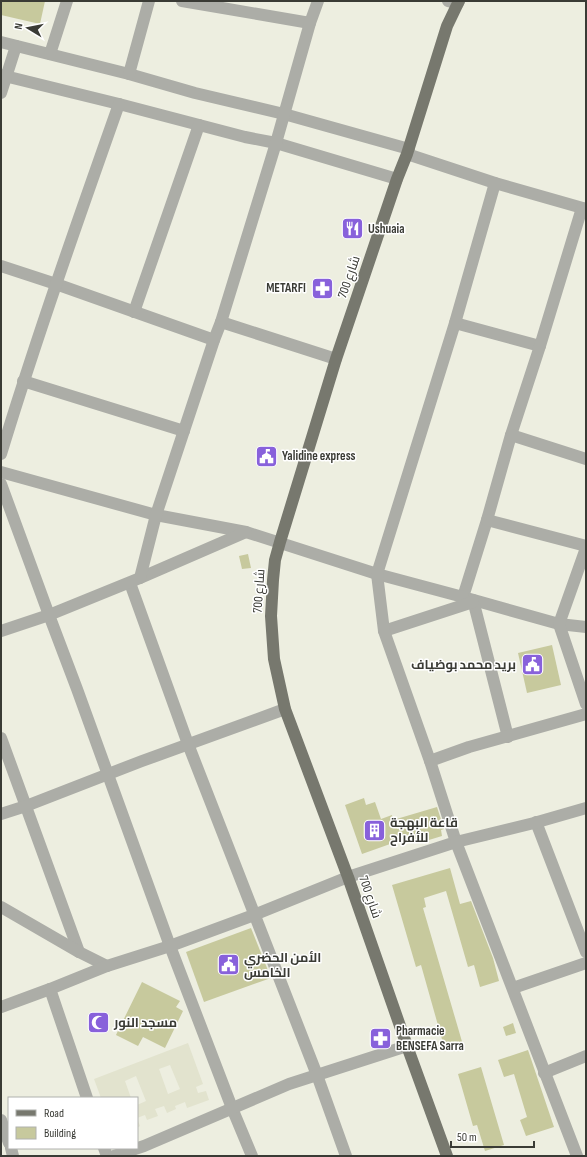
<svg xmlns="http://www.w3.org/2000/svg" width="587" height="1157" viewBox="0 0 587 1157" font-family="'Sofia Sans Condensed',Cairo,sans-serif">
<rect width="100%" height="100%" fill="#edeee0"/>
<path fill="#e2e3ce" fill-rule="evenodd" d="M188,1043l15,41 -7,3 2,6 8,-2 3,9 -22,8 -2,-6 -10,4 1,3 -9,4 -3,-7 -9,3 3,7 -11,4 -2,-5 -8,3 3,8 -3,2v-23l9,-4 -10,-25 -11,5 6,17h-30l-7,-19zM170,1065l10,24 -12,5 -9,-25z"/>
<g fill="#c7c99d">
<polygon points="1,1 45,1 40,24 1,15"/>
<polygon points="248,554 251,568 242,569 239,556"/>
<polygon points="552,645 561,685 527,693 518,653"/>
<polygon points="364,798 366,805 375,802 381,819 392,815 393,820 437,807 444,829 441,830 442,836 419,843 418,840 409,843 407,838 362,854 345,805"/>
<polygon points="450,868 460,904 471,901 493,958 499,981 480,987 474,965 468,967 446,891 424,898 426,907 423,908 463,1045 445,1050 421,965 416,967 392,885"/>
<polygon points="251,928 271,978 204,1002 186,952"/>
<polygon points="142,982 180,1001 176,1007 183,1011 165,1048 143,1037 138,1046 116,1035"/>
<polygon points="513,1023 516,1033 506,1036 503,1027"/>
<polygon points="528,1050 554,1127 526,1136 520,1120 527,1117 514,1074 504,1077 498,1060"/>
<polygon points="481,1067 504,1145 485,1151 477,1125 473,1126 458,1074"/>
</g>
<g fill="none" stroke-linecap="round" stroke-linejoin="round">
<g stroke="#acada7" stroke-width="12">
<polyline points="182,1 310,23"/>
<polyline points="448,1 458,3 459,1"/>
<polyline points="1,42 129,74 195,93 284,114 409,149"/>
<polyline points="50,54 67,1"/>
<polyline points="129,74 149,1"/>
<polyline points="1,75 119,104 245,137 276,143 397,179"/>
<polyline points="1,93 16,46"/>
<polyline points="407,154 495,183 586,209"/>
<polyline points="1,266 56,284 214,340"/>
<polyline points="134,312 199,125"/>
<polyline points="221,322 336,359"/>
<polyline points="455,323 540,346"/>
<polyline points="23,381 184,431"/>
<polyline points="511,435 540,346 582,208"/>
<path d="M1,454c36,-118 77,-234 118,-350"/>
<polyline points="586,459 511,435 487,520 463,597 559,624 586,627"/>
<polyline points="1,472 156,515 246,532 377,574 463,597"/>
<polyline points="1,484 49,615 77,689 170,946 232,1108 252,1156"/>
<polyline points="487,520 586,546"/>
<polyline points="586,548 559,624 586,704"/>
<polyline points="140,578 246,532"/>
<polyline points="130,583 188,744 317,1075 346,1156"/>
<polyline points="473,600 508,737"/>
<polyline points="1,631 49,615 140,578 156,515 214,340 221,322 276,143 310,23 318,1"/>
<polyline points="384,631 473,602"/>
<polyline points="1,738 79,952"/>
<polyline points="430,761 384,631 377,574 455,323 495,183"/>
<polyline points="1,814 26,806 142,761 285,709"/>
<polyline points="536,822 586,952"/>
<polyline points="1,907 79,952 107,966"/>
<polyline points="513,988 586,963"/>
<polyline points="50,989 87,1098"/>
<polyline points="1,1007 50,989 107,966 170,946 254,915 348,877 456,842 430,761 469,747 586,714"/>
<polyline points="544,1073 586,1056"/>
<polyline points="1,1120 9,1143"/>
<polyline points="11,1148 13,1156"/>
<polyline points="104,1148 107,1156"/>
<polyline points="114,1156 144,1146 289,1084 407,1046"/>
<path d="M577,1156c-41,-104 -80,-209 -121,-314l78,-19 52,-15"/>
</g>
<polyline stroke="#77786e" stroke-width="12" points="447,1156 407,1046 348,877 285,709 274,659 271,616 273,580 275,560 280,542 336,359 397,179 407,154 447,26 459,1"/>
</g>
<defs>
<symbol id="restaurant-square" viewBox="-11 -11 22 22"><rect x="-9" y="-9" width="18" height="18" rx="4" fill="#8861db" stroke="#fff"/><path d="M-5-6h1v4h1v-4h1v4h1v-4h1v5L-1.5 .5V6h-2V.5L-5-1ZM5-6V6H3V1.5H1.5Q1.5-4 5-6Z" fill="#fff"/></symbol>
<symbol id="pharmacy-square" viewBox="-11 -11 22 22"><rect x="-9" y="-9" width="18" height="18" rx="4" fill="#8861db" stroke="#fff"/><path d="M-2-6h4v4h4v4h-4v4h-4v-4h-4v-4h4Z" fill="#fff"/></symbol>
<symbol id="civic-square" viewBox="-11 -11 22 22"><rect x="-9" y="-9" width="18" height="18" rx="4" fill="#8861db" stroke="#fff"/><path d="M-.6-6.5H3V-4.5H.6V-3L4-1V1h2V6H-6V1h2V-1L-.6-3ZM-1.2 2.5V6h2.4V2.5Z" fill="#fff"/></symbol>
<symbol id="building-square" viewBox="-11 -11 22 22"><rect x="-9" y="-9" width="18" height="18" rx="4" fill="#8861db" stroke="#fff"/><path d="M-4-6H4V6H1V3H-1V6H-4ZM-2.5-4.3h1.7v1.8h-1.7ZM.8-4.3h1.7v1.8H.8ZM-2.5-1h1.7V.8h-1.7ZM.8-1h1.7V.8H.8Z" fill="#fff"/></symbol>
<symbol id="mosque-square" viewBox="-11 -11 22 22"><rect x="-9" y="-9" width="18" height="18" rx="4" fill="#8861db" stroke="#fff"/><path d="M3.5-4.9A6 6 0 1 0 3.5 4.9A5 5 0 1 1 3.5-4.9Z" fill="#fff"/></symbol>
</defs>
<g fill-rule="evenodd">
<use href="#restaurant-square" x="340" y="216" width="25" height="25"/>
<use href="#pharmacy-square" x="310" y="276" width="25" height="25"/>
<use href="#civic-square" x="254" y="444" width="25" height="25"/>
<use href="#civic-square" x="520" y="652" width="25" height="25"/>
<use href="#building-square" x="362" y="818" width="25" height="25"/>
<use href="#civic-square" x="216" y="952" width="25" height="25"/>
<use href="#mosque-square" x="86" y="1010" width="25" height="25"/>
<use href="#pharmacy-square" x="368" y="1026" width="25" height="25"/>
</g>
<g text-anchor="middle" dominant-baseline="central" stroke-width="3" stroke-linejoin="round" paint-order="stroke">
<g font-size="13" font-weight="bold" fill="#3a3b35" stroke="#fff" text-anchor="start">
<text x="368" y="229">Ushuaia</text>
<text x="306" y="288" text-anchor="end">METARFI</text>
<text x="282" y="456">Yalidine express</text>
<text x="516" y="665" text-anchor="end">بريد محمد بوضياف</text>
<text x="390" y="823">قاعة البهجة<tspan x="390" dy="15">للأفراح</tspan></text>
<text x="244" y="958">الأمن الحضري<tspan x="244" dy="15">الخامس</tspan></text>
<text x="114" y="1023">مسجد النور</text>
<text x="396" y="1031">Pharmacie<tspan x="396" dy="15">BENSEFA Sarra</tspan></text>
</g>
<g font-size="13" fill="#3a3b35" stroke="#fff">
<text transform="translate(349 277) rotate(-71)">شارع 700</text>
<text transform="translate(259 591) rotate(-86)">شارع 700</text>
<text transform="translate(370 897) rotate(71)">شارع 700</text>
</g>
</g>
<rect width="587" height="1157" fill="none" stroke="#3a3b35" stroke-width="4"/>
<rect x="8" y="1097" width="130" height="52" fill="#ffffff" stroke="#b0b1ae"/>
<rect x="16" y="1110" width="20" height="6" fill="#77786e" stroke="#b0b1ae"/>
<text x="44" y="1117" font-size="12" fill="#3a3b35">Road</text>
<rect x="16" y="1127" width="20" height="12" fill="#c7c99d" stroke="#b0b1ae"/>
<text x="44" y="1137" font-size="12" fill="#3a3b35">Building</text>
<g transform="translate(28 28) rotate(280)" stroke="#ffffff" stroke-width="3" paint-order="stroke">
<path d="M0-3L7 15L0 10L-7 15Z" fill="#3a3b35"/>
<text y="-6" font-size="11" font-weight="bold" text-anchor="middle" fill="#3a3b35">N</text>
</g>
<path d="M451 1141v6h83v-6" fill="none" stroke="#3a3b35" stroke-width="2"/>
<text x="457" y="1141" font-size="12" fill="#3a3b35" stroke="#ffffff" stroke-width="3" paint-order="stroke">50 m</text>
</svg>
